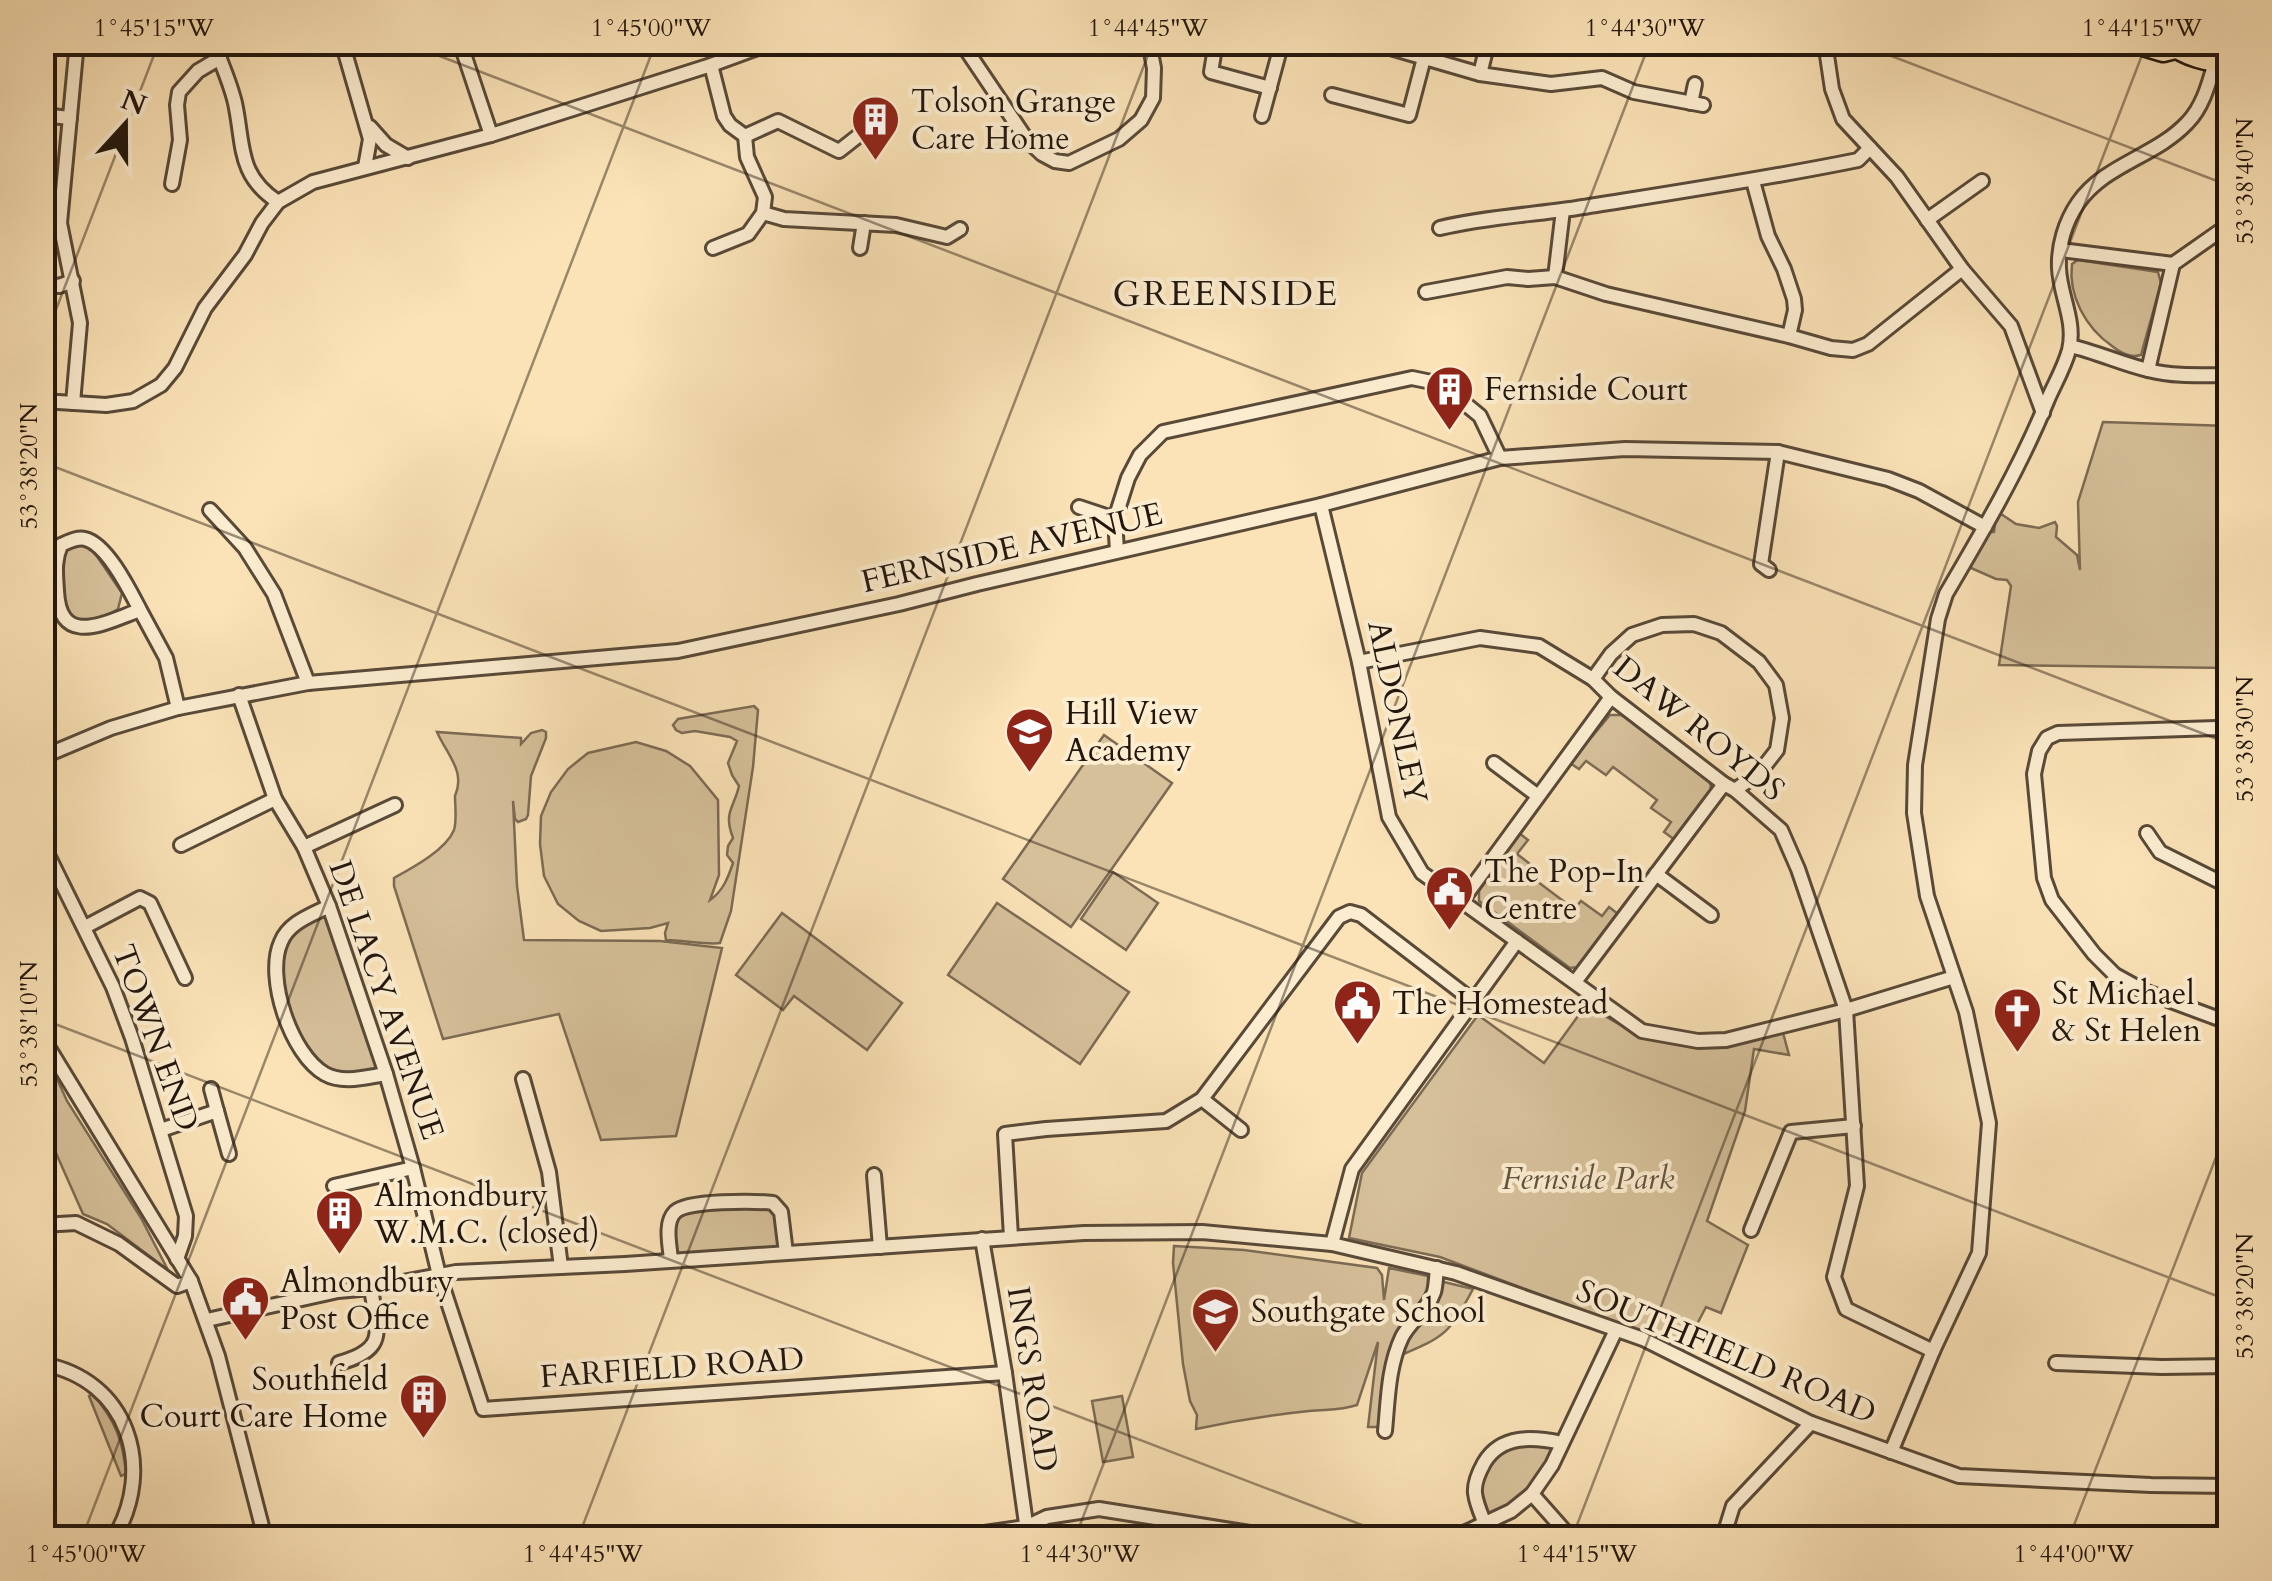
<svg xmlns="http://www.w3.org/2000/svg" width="2272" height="1581" viewBox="0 0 2272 1581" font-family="Cardo,serif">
<rect width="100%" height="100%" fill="#fbe3b7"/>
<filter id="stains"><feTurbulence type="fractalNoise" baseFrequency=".002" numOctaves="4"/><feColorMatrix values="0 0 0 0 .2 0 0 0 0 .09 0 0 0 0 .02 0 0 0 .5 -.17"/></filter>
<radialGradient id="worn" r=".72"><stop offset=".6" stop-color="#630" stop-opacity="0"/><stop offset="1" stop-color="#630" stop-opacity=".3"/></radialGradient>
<g fill="#d6c09a" stroke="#7c6b54" stroke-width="2.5">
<path d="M2078,260l80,12 3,11 -20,72c-11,3 -20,-2 -29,-9 -26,-18 -44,-50 -40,-82z"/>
<polygon points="2103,422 2229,426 2229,665 2223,590 2224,546 2221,589 2227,668 1999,665 2011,586 2007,580 1996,579 1971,568 1968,560 1988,532 1994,532 1996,517 2001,514 2016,524 2039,528 2055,522 2057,526 2056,537 2077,555 2080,570 2078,502"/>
<polygon points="82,542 94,552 122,593 118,609 95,623 75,623 61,608 56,559 67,545"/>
<path d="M754,706l4,4 -5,57 -22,144 -11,32c-13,2 -38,-3 -54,-3l-1,-7 3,-10 -18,5 -49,3 -22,-10 -21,-17 -14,-28 -4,-32 1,-28 10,-24 17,-23 20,-16 48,-11 30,9 24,15 28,34 1,75 -9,25c13,-9 18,-22 23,-37l-6,-8 1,-9 5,-8c-10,-26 1,-30 6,-52l-7,-11 -4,-12 9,-22 -7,-4 -35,-6 -13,2 -6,-3 -3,-5 5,-6z"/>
<polygon points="1610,715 1622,715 1710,780 1711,791 1675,840 1664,832 1671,822 1651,808 1657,800 1613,767 1606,775 1586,761 1579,769 1570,763"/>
<path d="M542,730l4,2v6l-15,38 -3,39 -2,4 -8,3 -3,-3 -2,-18 4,85 7,54 136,1 62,7 -46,188 -75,4 -42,-126 -116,25 -49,-153v-8c18,-10 52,-28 60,-48 3,-9 1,-24 1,-34 11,-25 -8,-41 -18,-64l84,6v6l10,-11z"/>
<polygon points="1104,735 1172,783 1071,927 1003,879"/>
<polygon points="1519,833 1528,840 1517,854 1539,871 1534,879 1574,909 1581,901 1602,916 1609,907 1618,914 1579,967 1570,968 1479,901 1479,891"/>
<polygon points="1113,872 1158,903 1126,950 1081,919"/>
<polygon points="997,903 1129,992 1080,1064 948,975"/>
<polygon points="329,906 386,1074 325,1074 284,1014 280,942"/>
<polygon points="782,913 902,1003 867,1050 794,996 783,1010 736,975"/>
<path d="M1586,1005c18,10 37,23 56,30 48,17 94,7 141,-2l6,22 -35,-6 -9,62 -38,110 41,24 -27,68 -15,-6 -22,42 -244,-92 -91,-19 13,-65 116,-158 66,48z"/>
<polygon points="48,1059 67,1101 141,1218 168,1270 107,1224 83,1214 48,1135 43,1137 43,1063"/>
<polygon points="773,1203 786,1253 668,1259 675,1212"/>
<path d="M1174,1246l70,4 133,18 5,7 2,25 5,-32 39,8v16l-43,83 -7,52h-10l10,-85 -21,63c-18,6 -30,4 -48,6 -39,4 -76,10 -113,18l1,-14 -7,-14 -7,-37 -10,-101z"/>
<path d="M1444,1282l29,7c-24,45 -27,47 -74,67l6,-15 23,-28z"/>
<path d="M93,1394c22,27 30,45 33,80l-5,2 -32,-80z"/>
<polygon points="1122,1396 1133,1457 1103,1462 1092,1401"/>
<polygon points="1562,1443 1532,1494 1485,1524 1476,1482 1500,1446"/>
</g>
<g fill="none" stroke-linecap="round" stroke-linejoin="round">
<defs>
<g id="minor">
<path d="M213,42c8,20 17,40 22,61 9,42 2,72 43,99"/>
<polyline points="342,42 370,139 365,167"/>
<polyline points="460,42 491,135"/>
<polyline points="961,42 1027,140 1042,154 1055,161 1069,163 1119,139 1141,120 1153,98 1154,68 1149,42"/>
<polyline points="1216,42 1211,72 1270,88"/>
<polyline points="1370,42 1480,74 1551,84 1602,78 1634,92 1703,105"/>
<polyline points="1825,42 1832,89 1843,119 1897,177 1962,269 2011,326 2043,413"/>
<polyline points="711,65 724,116 730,125 745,136 747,157 765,197 763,213 748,234 713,248"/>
<polyline points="1480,74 1488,42"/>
<polyline points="1332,95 1409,115 1424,58"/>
<polyline points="1691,103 1695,84"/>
<polyline points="42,115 70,118"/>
<polyline points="1262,116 1282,42"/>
<polyline points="370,127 386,145 408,158"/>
<polyline points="745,136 778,121 839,151 885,115 881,108"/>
<polyline points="1753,181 1768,236 1784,269 1794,299 1795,310 1789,336"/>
<polyline points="172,184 180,140 177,105 179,92 198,71 220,58"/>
<polyline points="763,213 784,219 896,225 947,237 960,229"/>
<polyline points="1927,220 1982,181"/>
<path d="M1440,228c45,-11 91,-13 137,-20 94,-15 188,-29 281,-48l12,-12"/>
<polyline points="860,248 864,223"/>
<polyline points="2061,250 2173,264"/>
<polyline points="1555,277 1563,210"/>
<polyline points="42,284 59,286 73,281"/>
<polyline points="1426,292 1507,277 1528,279 1555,277 1606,294 1789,336 1831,348 1853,350 1868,344 1962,269"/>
<path d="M2070,346c27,6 52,18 78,24 27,7 54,5 82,5"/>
<polyline points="2148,370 2173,264 2230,224"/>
<polyline points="42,401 106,405 133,401 161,385 175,368 205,308 245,255 262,223 278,202 313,182 491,135 711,65 774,42"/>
<polyline points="73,403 80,323 60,223 77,42"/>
<polyline points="1321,505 1359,662 1389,817 1422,873 1642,1031 1698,1041 1726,1040 1846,1010 1954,977"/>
<polyline points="1079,507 1115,519"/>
<polyline points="210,510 245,548 274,594 308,683"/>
<polyline points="1117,551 1115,519 1128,478 1140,455 1163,432 1412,378 1441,384 1480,416 1500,458"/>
<polyline points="1769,570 1761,564 1778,452"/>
<path d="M140,610c-10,-19 -33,-66 -55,-71 -8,-2 -17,3 -24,6 -7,16 -5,29 -4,46 3,58 49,31 83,19l26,48 12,50"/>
<polyline points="1359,662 1480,638 1539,646 1593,679 1611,697 1724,784 1735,790 1781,830 1798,869 1846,1010 1857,1186 1834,1277 1846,1309 1933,1351"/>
<polyline points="1593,679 1611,654 1632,635 1662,625 1694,624 1721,633 1759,662 1776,685 1782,718 1777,750 1759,773 1735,790"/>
<polyline points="239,695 275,799 304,847 329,906 386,1074 413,1168 439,1275 483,1409 1005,1373"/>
<polyline points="2230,738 2217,728 2058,733 2047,738 2039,751 2034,774 2044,878 2052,900 2094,954 2115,975 2144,991 2230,1023"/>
<polyline points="42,757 111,728 178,708 308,683 678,651 899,604 977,584 1321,505 1500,458 1625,449 1778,452 1888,479 1919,491 1985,527"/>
<polyline points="1494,763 1538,796"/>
<polyline points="2147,833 2160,852 2230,887"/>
<polyline points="42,843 113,987 132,1038 186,1216 185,1236 177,1259"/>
<polyline points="181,845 275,799"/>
<polyline points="304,847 395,805"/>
<polyline points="1656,874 1711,915"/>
<polyline points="1461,902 1611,697"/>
<path d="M329,906c-17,9 -40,16 -48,36 -16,35 10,113 44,132 18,10 41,3 61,0"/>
<polyline points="85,927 140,898 150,903 185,978"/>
<polyline points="1575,982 1724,784"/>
<polyline points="42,1037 191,1281 218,1356 265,1538"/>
<polyline points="523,1079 549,1172 561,1267"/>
<polyline points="211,1089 217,1111"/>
<polyline points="1202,1099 1241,1130"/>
<polyline points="161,1130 217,1111 229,1154"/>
<polyline points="874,1175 880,1247"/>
<polyline points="334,1186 413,1168"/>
<polyline points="42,1225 76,1223 119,1244 177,1286 191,1281"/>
<polyline points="1751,1230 1791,1132 1854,1126"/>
<polyline points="1011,1237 1005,1134 1046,1129 1166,1121 1202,1099 1339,917 1350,912 1361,915 1473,1001"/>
<polyline points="982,1239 1005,1373 1028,1538"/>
<polyline points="1332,1244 1352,1169 1517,941"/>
<path d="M671,1260c-1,-14 -7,-37 4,-48 12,-12 80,-11 98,-9l8,9 5,41"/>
<polyline points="207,1320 338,1291 371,1288 456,1272 625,1264 1084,1233 1202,1232 1332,1244 1456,1273 1643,1339 1811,1423 1959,1476 2151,1485 2230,1486"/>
<path d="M339,1363c50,-14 38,-32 32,-75"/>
<polyline points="2056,1363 2162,1367 2230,1366"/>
<path d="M42,1364c86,15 114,104 72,174"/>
<path d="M1385,1431c3,-31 3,-64 17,-94 8,-16 26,-27 32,-45 2,-7 2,-16 3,-24"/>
<path d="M1891,1452l42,-101 46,-98 10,-130 -23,-111 -39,-116 -13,-83 1,-48 23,-146 8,-25c37,-63 74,-126 102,-195 7,-16 16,-31 21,-49 7,-29 -9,-54 -10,-82 -1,-22 6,-46 19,-65 27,-39 77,-46 109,-80 16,-16 22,-40 28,-61"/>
<polyline points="1532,1494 1571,1538"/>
<path d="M1485,1524c-4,-10 -9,-21 -10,-31 -1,-10 4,-21 9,-30 17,-29 50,-26 78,-20"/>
<polyline points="42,1538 43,1538"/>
<polyline points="949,1538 1026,1527 1047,1517 1099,1509 1256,1534 1380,1537 1464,1533 1511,1511 1532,1494 1552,1465 1616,1330"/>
<polyline points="1723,1538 1733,1506 1811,1423"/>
</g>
<g id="trunk">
<polyline points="2133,42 2163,51 2175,48"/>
<path d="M2170,42c15,14 40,20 60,19"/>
</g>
</defs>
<use href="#minor" stroke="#584938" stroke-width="18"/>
<use href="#trunk" stroke="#22160d" stroke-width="25"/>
<use href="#minor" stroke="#fcedd0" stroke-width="12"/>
<use href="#trunk" stroke="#fbe3b7" stroke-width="20"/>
</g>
<path fill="none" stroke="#22160d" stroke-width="2.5" stroke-opacity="0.45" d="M403,42l1827,702M1855,42l375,144M42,346l117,-304M42,462l2188,839M42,1019l1354,519M82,1538l574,-1496M578,1538l575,-1496M1075,1538l575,-1496M1572,1538l575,-1496M2069,1538l161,-417"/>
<defs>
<symbol id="building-pin" viewBox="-11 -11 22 30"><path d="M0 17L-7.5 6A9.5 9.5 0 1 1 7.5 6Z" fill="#8f2418" stroke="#fcedd0"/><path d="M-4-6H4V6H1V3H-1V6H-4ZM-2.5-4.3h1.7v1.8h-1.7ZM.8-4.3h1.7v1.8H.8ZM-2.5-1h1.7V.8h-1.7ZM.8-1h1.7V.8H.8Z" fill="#fff"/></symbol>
<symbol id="school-pin" viewBox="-11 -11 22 30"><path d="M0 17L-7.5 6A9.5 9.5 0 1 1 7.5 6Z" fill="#8f2418" stroke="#fcedd0"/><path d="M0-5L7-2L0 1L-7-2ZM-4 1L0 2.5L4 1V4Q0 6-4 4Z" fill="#fff"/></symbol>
<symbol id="civic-pin" viewBox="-11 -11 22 30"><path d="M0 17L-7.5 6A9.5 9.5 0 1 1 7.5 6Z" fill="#8f2418" stroke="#fcedd0"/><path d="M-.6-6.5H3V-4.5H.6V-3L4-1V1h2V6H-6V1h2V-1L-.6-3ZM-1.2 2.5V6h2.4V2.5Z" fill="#fff"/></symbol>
<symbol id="church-pin" viewBox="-11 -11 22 30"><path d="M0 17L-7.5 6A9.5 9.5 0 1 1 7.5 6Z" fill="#8f2418" stroke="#fcedd0"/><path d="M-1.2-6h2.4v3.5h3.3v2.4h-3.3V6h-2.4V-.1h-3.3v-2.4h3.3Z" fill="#fff"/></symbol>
</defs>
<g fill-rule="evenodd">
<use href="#building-pin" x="848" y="92" width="55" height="75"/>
<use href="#building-pin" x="1422" y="362" width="55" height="75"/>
<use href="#school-pin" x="1002" y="704" width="55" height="75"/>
<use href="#civic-pin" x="1422" y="862" width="55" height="75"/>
<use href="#civic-pin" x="1330" y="976" width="55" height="75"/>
<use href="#church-pin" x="1990" y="984" width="55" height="75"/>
<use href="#building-pin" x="312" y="1186" width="55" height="75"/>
<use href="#civic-pin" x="218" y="1272" width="55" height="75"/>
<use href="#school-pin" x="1188" y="1284" width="55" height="75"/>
<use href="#building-pin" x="396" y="1370" width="55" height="75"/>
</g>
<g text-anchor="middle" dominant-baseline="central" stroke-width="8" stroke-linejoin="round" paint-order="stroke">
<g font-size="32" fill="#22160d" stroke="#fcedd0" text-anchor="start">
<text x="911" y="102">Tolson Grange<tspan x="911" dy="37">Care Home</tspan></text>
<text x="1484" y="390">Fernside Court</text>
<text x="1065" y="714">Hill View<tspan x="1065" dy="37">Academy</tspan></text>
<text x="1484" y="872">The Pop-In<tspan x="1484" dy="37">Centre</tspan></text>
<text x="2052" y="994">St Michael<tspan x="2052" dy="37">&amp; St Helen</tspan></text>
<text x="1392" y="1004">The Homestead</text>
<text x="374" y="1196">Almondbury<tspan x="374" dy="37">W.M.C. (closed)</tspan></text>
<text x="280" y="1282">Almondbury<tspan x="280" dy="37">Post Office</tspan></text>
<text x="1251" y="1312">Southgate School</text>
<text x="388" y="1380" text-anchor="end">Southfield<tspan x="388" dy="37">Court Care Home</tspan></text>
</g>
<g font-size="32" fill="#22160d" stroke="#fcedd0">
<text transform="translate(1012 548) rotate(-13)">FERNSIDE AVENUE</text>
<text transform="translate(1397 712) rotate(78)">ALDONLEY</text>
<text transform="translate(1699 729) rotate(39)">DAW ROYDS</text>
<text transform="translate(386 1000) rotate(71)">DE LACY AVENUE</text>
<text transform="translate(155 1038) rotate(70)">TOWN END</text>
<text transform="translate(1726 1352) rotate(23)">SOUTHFIELD ROAD</text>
<text transform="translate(672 1368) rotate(-4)">FARFIELD ROAD</text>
<text transform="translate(1032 1379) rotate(81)">INGS ROAD</text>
</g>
<g font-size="32" font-style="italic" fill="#61523e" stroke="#fcedd0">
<text x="1588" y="1179">Fernside Park</text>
</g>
<g font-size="35" letter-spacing="2.5" fill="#22160d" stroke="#fcedd0">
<text x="1226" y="294">GREENSIDE</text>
</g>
</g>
<rect width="2272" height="1581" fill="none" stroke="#fbe3b7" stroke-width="110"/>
<g transform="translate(125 125) rotate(21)" stroke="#fcedd0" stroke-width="8" paint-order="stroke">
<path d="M0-8L18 38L0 25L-18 38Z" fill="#22160d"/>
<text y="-15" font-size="28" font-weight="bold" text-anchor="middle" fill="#22160d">N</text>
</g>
<rect x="55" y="55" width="2162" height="1471" fill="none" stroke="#22160d" stroke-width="4"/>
<g font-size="25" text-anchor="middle" fill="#22160d">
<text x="154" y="36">1°45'15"W</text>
<text x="651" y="36">1°45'00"W</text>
<text x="1148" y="36">1°44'45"W</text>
<text x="1645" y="36">1°44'30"W</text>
<text x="2142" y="36">1°44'15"W</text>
<text transform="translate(2244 181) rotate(-90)" y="9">53°38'40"N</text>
<text transform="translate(28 466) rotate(-90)" y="9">53°38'20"N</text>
<text transform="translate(2244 739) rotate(-90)" y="9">53°38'30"N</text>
<text transform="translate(28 1024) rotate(-90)" y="9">53°38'10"N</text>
<text transform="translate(2244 1296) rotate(-90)" y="9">53°38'20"N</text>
<text x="86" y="1562">1°45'00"W</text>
<text x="583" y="1562">1°44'45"W</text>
<text x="1080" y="1562">1°44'30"W</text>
<text x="1577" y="1562">1°44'15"W</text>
<text x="2074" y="1562">1°44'00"W</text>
</g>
<rect width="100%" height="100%" filter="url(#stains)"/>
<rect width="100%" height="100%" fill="url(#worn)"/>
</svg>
